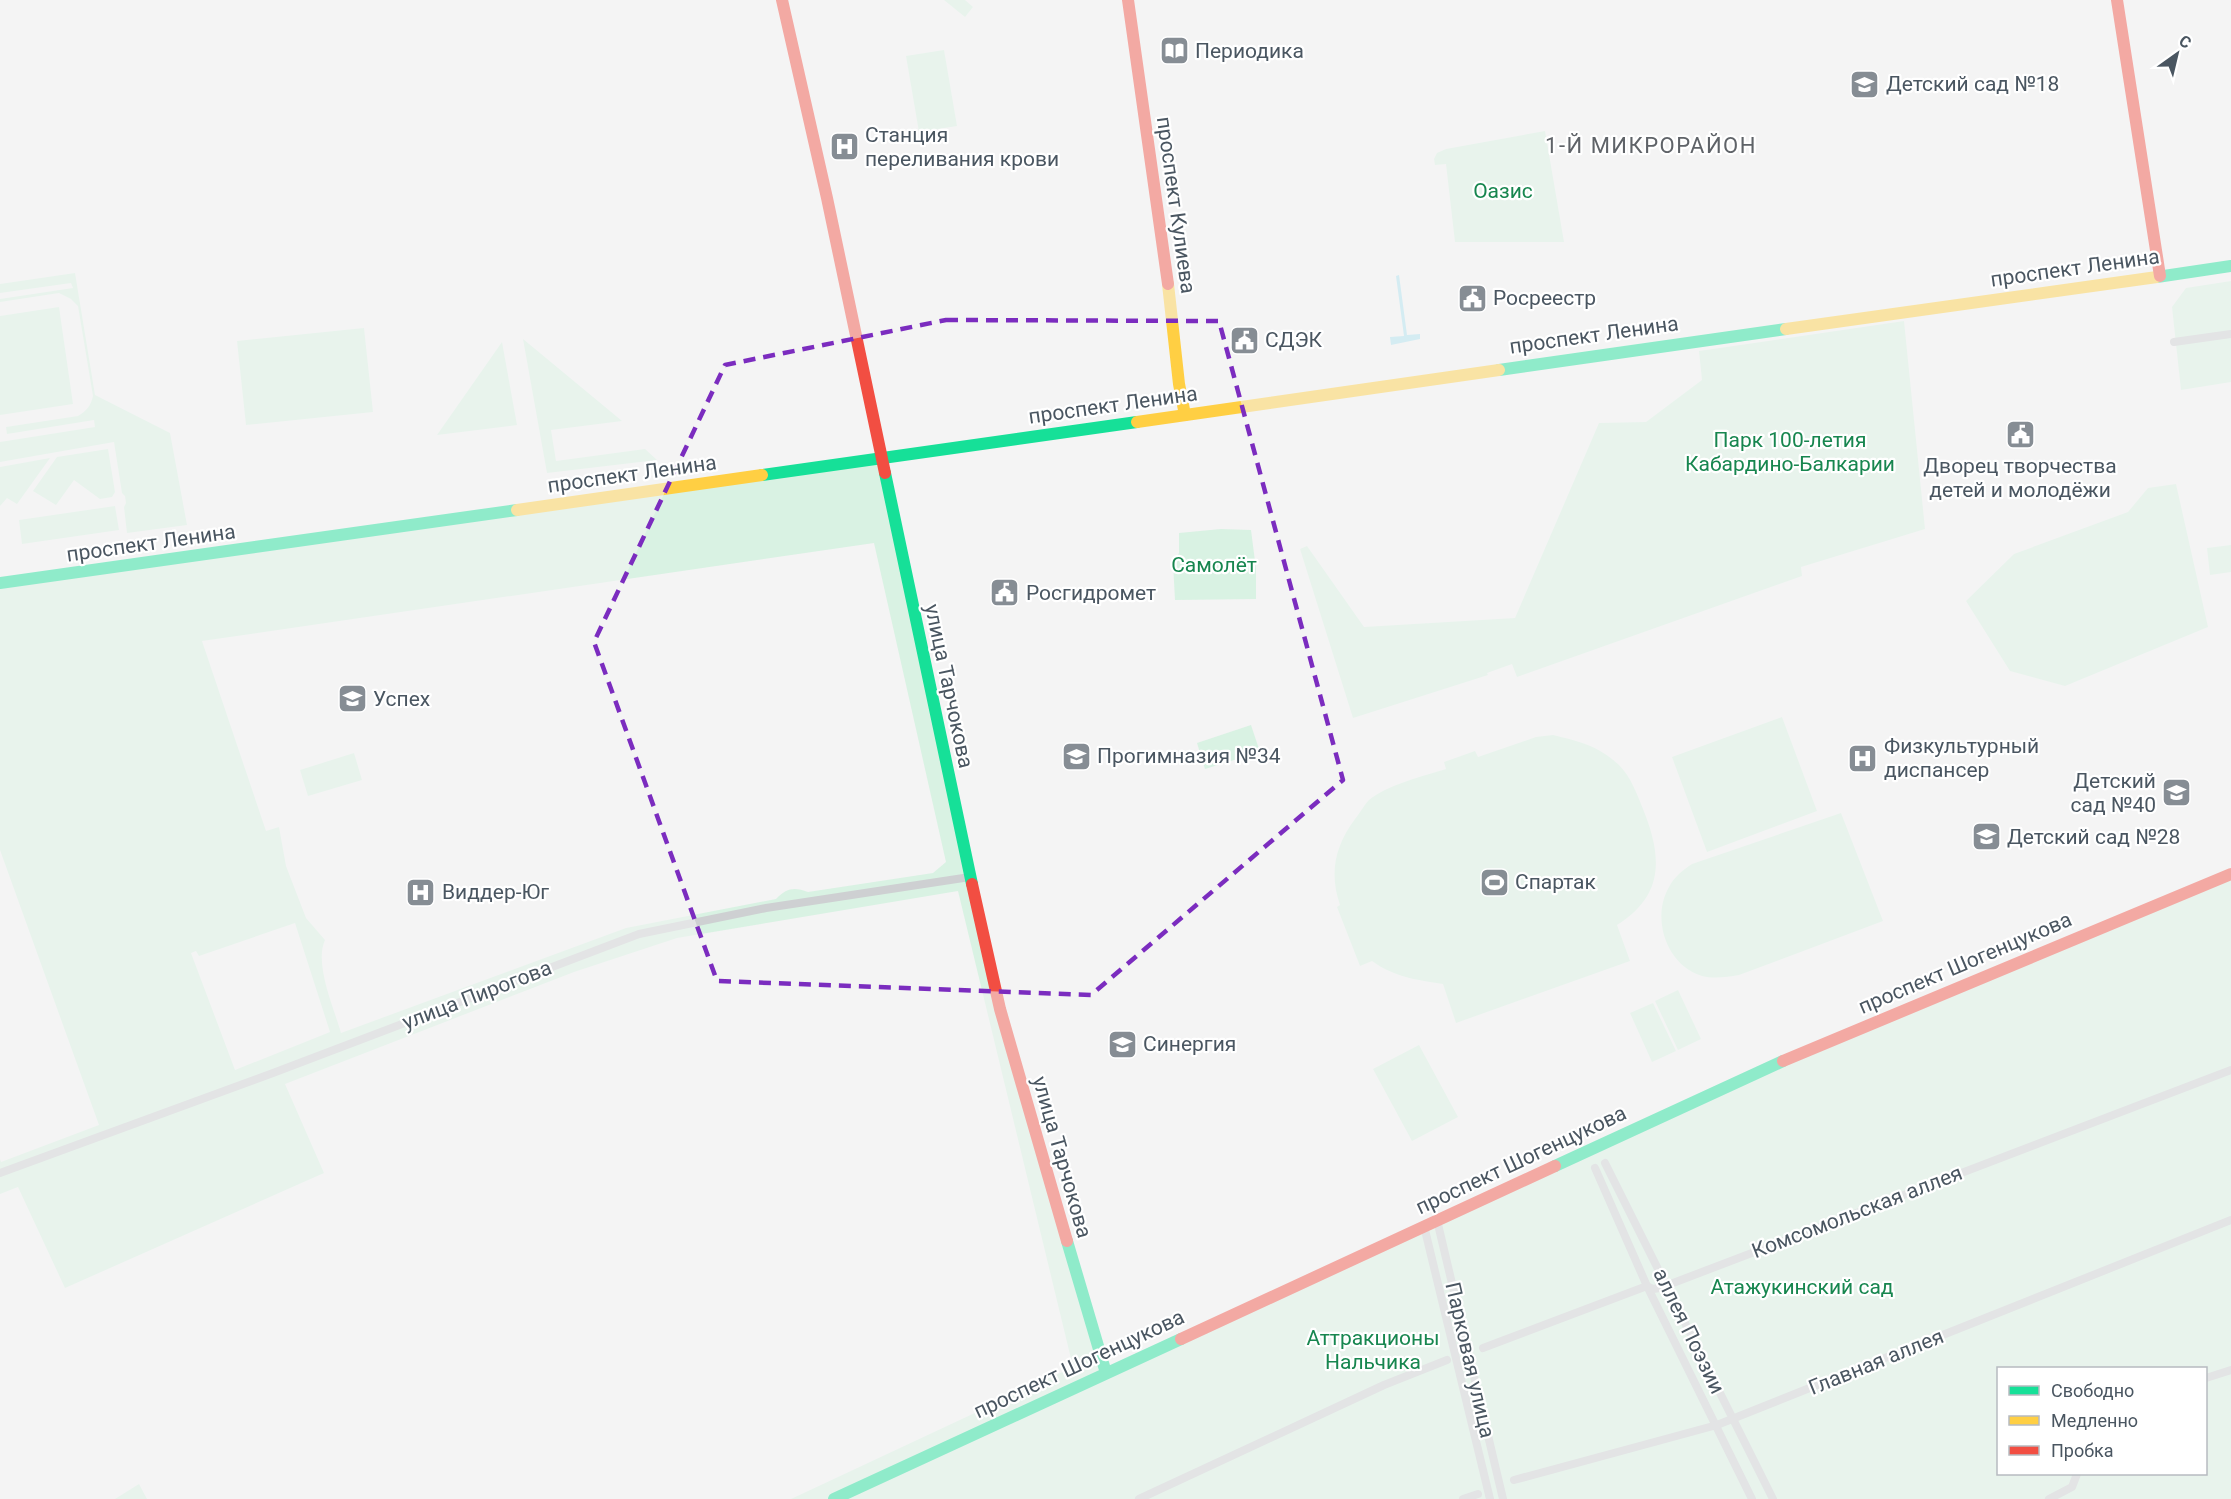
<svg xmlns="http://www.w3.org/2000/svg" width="2231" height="1499" viewBox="0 0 2231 1499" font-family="Roboto,sans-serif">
<rect width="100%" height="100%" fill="#f4f4f4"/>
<g fill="#d9f2e3" fill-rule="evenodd">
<polygon points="944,0 965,0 973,7 965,17"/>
<polygon points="944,50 957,126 919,132 906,56"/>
<polygon points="1545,131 1564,242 1455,242 1446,164 1435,165 1434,159 1437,153 1446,149"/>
<path d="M75,273l20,122 75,38 17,92 -60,8 -3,-26 2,-4 -1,-7 -3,-3 -8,-51 -114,20v-20l95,-15 -1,-7 -87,14 -1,-7 72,-11c9,-5 13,-11 15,-20l-15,-90 -7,-7 -12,-6 -59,9v-3l73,-11 -2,-5 -71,10v-9z"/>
<polygon points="2231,281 2231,382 2181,390 2172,307 2186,288"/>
<polygon points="59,307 73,404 0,415 0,316"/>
<polygon points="1904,321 1925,529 1801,567 1802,576 1517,677 1512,664 1487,673 1488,675 1353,718 1300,549 1307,546 1364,627 1515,618 1599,423 1646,422 1702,380 1699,351"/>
<polygon points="364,328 373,412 246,425 237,341"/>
<polygon points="523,339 622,421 551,430 556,461 645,449 657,460 547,473"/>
<polygon points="502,342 517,425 437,435"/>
<polygon points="108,449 115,492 112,497 100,499 74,480 56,505 33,491 57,457"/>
<polygon points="50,458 17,504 7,498 0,506 0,467"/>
<path d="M881,458l89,419 136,496 686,-316 439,-183v625h-1440l282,-132 -115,-476 -281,47 -103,34 -289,112 39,89 -259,115 -47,-101 -18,7v-35l1,3 98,-37 -99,-275v-267zM874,543l72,319 -13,11 -125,19c-14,-5 -21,-4 -32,7l-150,29 -285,105c-7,-25 -27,-69 -16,-93l-19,-22 -20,-52 -7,-39 -13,4 -64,-190zM295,923l35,109 -95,38 -44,-117 5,-2 3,5zM1998,1368h208v106h-208z"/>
<polygon points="2176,484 2208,627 2065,686 2010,671 1966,601 2014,554 2128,512 2148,488"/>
<polygon points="115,506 119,530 22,544 19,520"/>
<polygon points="1221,529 1251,530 1256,569 1256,599 1175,600 1173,563 1179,553 1179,533"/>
<polygon points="2231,545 2231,572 2210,575 2207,548"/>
<polygon points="1782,717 1817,811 1707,852 1672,757"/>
<polygon points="1251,725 1260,752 1205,769 1197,743"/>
<path d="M1553,735c28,7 44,10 66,30 12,12 18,29 24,44 19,47 22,86 -26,116l13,36 -174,62 -13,-39c-26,-4 -49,-7 -71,-23l-12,5 -23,-59 3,-2c-11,-32 -5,-59 15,-86 5,-6 9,-14 14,-19 16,-14 57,-25 77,-31l-2,-7 31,-11 3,6 58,-20z"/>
<polygon points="354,753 362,780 308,796 300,770"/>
<path d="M1841,813l42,108 -144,54c-12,2 -25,4 -37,1 -36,-11 -51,-58 -33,-89 5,-10 14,-17 23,-23z"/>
<polygon points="1678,990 1701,1039 1678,1050 1655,1001"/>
<polygon points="1653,1003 1676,1051 1652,1062 1630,1013"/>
<polygon points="1419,1045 1458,1117 1412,1141 1373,1069"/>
<polygon points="139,1484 147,1499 115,1499"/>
</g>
<polygon fill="#aee2f0" points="1399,275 1407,335 1420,334 1420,339 1391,345 1390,337 1404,336 1396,276"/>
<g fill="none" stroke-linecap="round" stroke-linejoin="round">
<g stroke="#ced0d2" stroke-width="8">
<polyline points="2174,342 2231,334"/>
<polyline points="1605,1163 1773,1499"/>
<polyline points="1595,1168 1647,1286 1752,1499"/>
<polyline points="0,1173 273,1073 639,934 766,908 970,877"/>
<polyline points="1437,1220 1503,1499"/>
<polyline points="1424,1226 1490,1499"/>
<polyline points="1483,1348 1647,1286 1653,1289 1660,1288 2231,1070"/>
<polyline points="2206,1378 2231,1370"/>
<polyline points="1514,1480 1717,1425 2231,1220"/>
<polyline points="1139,1499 1384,1385 1447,1360"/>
<polyline points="1463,1499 1478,1494"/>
<polyline points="2049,1499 2072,1487 2077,1474"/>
</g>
<g stroke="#16e098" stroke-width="12">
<polyline points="2157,277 2231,266"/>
<polyline points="1499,370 1786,329"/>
<polyline points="885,473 972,884"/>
<polyline points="762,475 1137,422"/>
<polyline points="0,583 517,510"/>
<polyline points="1555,1166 1783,1061"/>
<polyline points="1067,1241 1106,1373"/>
<polyline points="834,1499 1181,1339"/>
</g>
<g stroke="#ffcf43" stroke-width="12">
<polyline points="1168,284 1179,384 1185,415"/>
<polyline points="1786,329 2157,277"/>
<polyline points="1137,422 1499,370"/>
<polyline points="517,510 762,475"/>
</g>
<g stroke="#f24e42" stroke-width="12">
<polyline points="782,0 827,198 885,473"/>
<polyline points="1128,0 1168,284"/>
<polyline points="2117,0 2160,276"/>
<polyline points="972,884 1000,1009 1067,1241"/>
<polyline points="1783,1061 2231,874"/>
<polyline points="1181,1339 1555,1166"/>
</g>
</g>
<path d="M0 0H2231V1499H0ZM946,320l273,1 124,459 -252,215 -374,-14 -123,-339 131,-277z" fill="#f4f4f4" fill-opacity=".55" fill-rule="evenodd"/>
<path fill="none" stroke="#7b2cbf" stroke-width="4.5" stroke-dasharray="12 8" stroke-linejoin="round" d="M946,320l273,1 124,459 -252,215 -374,-14 -123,-339 131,-277z"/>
<defs>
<symbol id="library-square" viewBox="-11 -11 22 22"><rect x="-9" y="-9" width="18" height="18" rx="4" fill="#868d94" stroke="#fff"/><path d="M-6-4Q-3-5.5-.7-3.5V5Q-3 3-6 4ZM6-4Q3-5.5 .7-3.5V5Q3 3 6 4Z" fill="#fff"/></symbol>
<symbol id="school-square" viewBox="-11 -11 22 22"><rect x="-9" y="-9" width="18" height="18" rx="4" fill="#868d94" stroke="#fff"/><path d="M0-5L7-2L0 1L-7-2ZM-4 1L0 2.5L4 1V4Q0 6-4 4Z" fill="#fff"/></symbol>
<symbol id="hospital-square" viewBox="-11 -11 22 22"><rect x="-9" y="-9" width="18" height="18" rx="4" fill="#868d94" stroke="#fff"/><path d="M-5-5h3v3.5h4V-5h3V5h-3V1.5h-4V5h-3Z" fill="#fff"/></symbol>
<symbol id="civic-square" viewBox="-11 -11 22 22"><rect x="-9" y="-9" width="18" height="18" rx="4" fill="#868d94" stroke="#fff"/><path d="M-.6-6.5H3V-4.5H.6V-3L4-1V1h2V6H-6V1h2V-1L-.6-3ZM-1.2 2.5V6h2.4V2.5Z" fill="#fff"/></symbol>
<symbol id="stadium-square" viewBox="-11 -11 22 22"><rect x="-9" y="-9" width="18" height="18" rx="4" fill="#868d94" stroke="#fff"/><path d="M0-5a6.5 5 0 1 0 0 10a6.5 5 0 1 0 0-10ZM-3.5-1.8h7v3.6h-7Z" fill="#fff"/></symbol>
<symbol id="university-square" viewBox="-11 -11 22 22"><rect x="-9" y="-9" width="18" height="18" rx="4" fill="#868d94" stroke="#fff"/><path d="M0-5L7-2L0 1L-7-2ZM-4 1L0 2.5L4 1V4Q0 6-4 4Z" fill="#fff"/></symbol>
</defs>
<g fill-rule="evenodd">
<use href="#library-square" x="1158" y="34" width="33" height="33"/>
<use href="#school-square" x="1848" y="68" width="33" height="33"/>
<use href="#hospital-square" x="828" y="130" width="33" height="33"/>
<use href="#civic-square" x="1456" y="282" width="33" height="33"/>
<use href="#civic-square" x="1228" y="324" width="33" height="33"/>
<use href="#civic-square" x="2004" y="418" width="33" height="33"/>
<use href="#civic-square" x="988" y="576" width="33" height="33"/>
<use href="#school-square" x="336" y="682" width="33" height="33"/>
<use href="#school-square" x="1060" y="740" width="33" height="33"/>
<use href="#hospital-square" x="1846" y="742" width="33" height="33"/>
<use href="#school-square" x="2160" y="776" width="33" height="33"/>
<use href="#school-square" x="1970" y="820" width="33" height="33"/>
<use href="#stadium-square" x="1478" y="866" width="33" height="33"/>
<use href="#hospital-square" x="404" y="876" width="33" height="33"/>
<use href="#university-square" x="1106" y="1028" width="33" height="33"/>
</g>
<g text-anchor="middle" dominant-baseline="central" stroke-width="4.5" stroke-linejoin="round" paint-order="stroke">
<g font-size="21" fill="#4a5661" stroke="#fff" text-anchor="start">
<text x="1195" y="51">Периодика</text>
<text x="1886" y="84">Детский сад №18</text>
<text x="865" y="135">Станция<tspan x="865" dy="24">переливания крови</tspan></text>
<text x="1493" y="298">Росреестр</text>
<text x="1265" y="340">СДЭК</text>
<text x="2020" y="466" text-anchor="middle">Дворец творчества<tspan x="2020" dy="24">детей и молодёжи</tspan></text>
<text x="1026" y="593">Росгидромет</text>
<text x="373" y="699">Успех</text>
<text x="1884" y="746">Физкультурный<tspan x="1884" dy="24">диспансер</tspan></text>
<text x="1097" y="756">Прогимназия №34</text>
<text x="2156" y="781" text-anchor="end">Детский<tspan x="2156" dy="24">сад №40</tspan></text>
<text x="2007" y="837">Детский сад №28</text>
<text x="1515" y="882">Спартак</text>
<text x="442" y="892">Виддер-Юг</text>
<text x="1143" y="1044">Синергия</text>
</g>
<g font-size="21" fill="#17864f" stroke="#fff">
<text x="1503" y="191">Оазис</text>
<text x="1790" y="440">Парк 100-летия<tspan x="1790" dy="24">Кабардино-Балкарии</tspan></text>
<text x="1214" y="565">Самолёт</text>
<text x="1802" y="1287">Атажукинский сад</text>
<text x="1373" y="1338">Аттракционы<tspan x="1373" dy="24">Нальчика</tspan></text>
</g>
<g font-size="21" fill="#4a5661" stroke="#fff">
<text transform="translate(1176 205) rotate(82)">проспект Кулиева</text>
<text transform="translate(2075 268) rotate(-8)">проспект Ленина</text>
<text transform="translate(1594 335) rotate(-8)">проспект Ленина</text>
<text transform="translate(1113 405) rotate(-8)">проспект Ленина</text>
<text transform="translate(632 474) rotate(-8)">проспект Ленина</text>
<text transform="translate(151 543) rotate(-8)">проспект Ленина</text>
<text transform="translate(949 686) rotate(78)">улица Тарчокова</text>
<text transform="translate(1965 963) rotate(-23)">проспект Шогенцукова</text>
<text transform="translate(477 995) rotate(-21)">улица Пирогова</text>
<text transform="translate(1062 1157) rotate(74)">улица Тарчокова</text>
<text transform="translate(1521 1160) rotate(-25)">проспект Шогенцукова</text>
<text transform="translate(1857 1212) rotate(-21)">Комсомольская аллея</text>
<text transform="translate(1689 1331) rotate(64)">аллея Поэзии</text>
<text transform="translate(1470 1360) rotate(77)">Парковая улица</text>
<text transform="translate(1876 1362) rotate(-22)">Главная аллея</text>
<text transform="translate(1079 1364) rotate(-25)">проспект Шогенцукова</text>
</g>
<g font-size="22" letter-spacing="1.5" fill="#5f6368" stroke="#fff">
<text x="1651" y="145">1-Й МИКРОРАЙОН</text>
</g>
</g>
<rect x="1997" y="1367" width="210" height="108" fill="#ffffff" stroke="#b7bbc0" stroke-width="1.5"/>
<rect x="2009" y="1386" width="30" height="9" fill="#16e098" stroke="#b7bbc0" stroke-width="1.5"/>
<text x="2051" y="1397" font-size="18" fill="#4a5661">Свободно</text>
<rect x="2009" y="1416" width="30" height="9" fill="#ffcf43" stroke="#b7bbc0" stroke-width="1.5"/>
<text x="2051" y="1427" font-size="18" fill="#4a5661">Медленно</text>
<rect x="2009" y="1446" width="30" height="9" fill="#f24e42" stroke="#b7bbc0" stroke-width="1.5"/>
<text x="2051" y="1457" font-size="18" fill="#4a5661">Пробка</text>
<g transform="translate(2177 54) rotate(34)" stroke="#ffffff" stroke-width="4.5" paint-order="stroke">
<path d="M0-4.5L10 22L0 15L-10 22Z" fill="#4a5661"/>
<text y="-9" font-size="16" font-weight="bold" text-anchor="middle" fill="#4a5661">С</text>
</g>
</svg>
